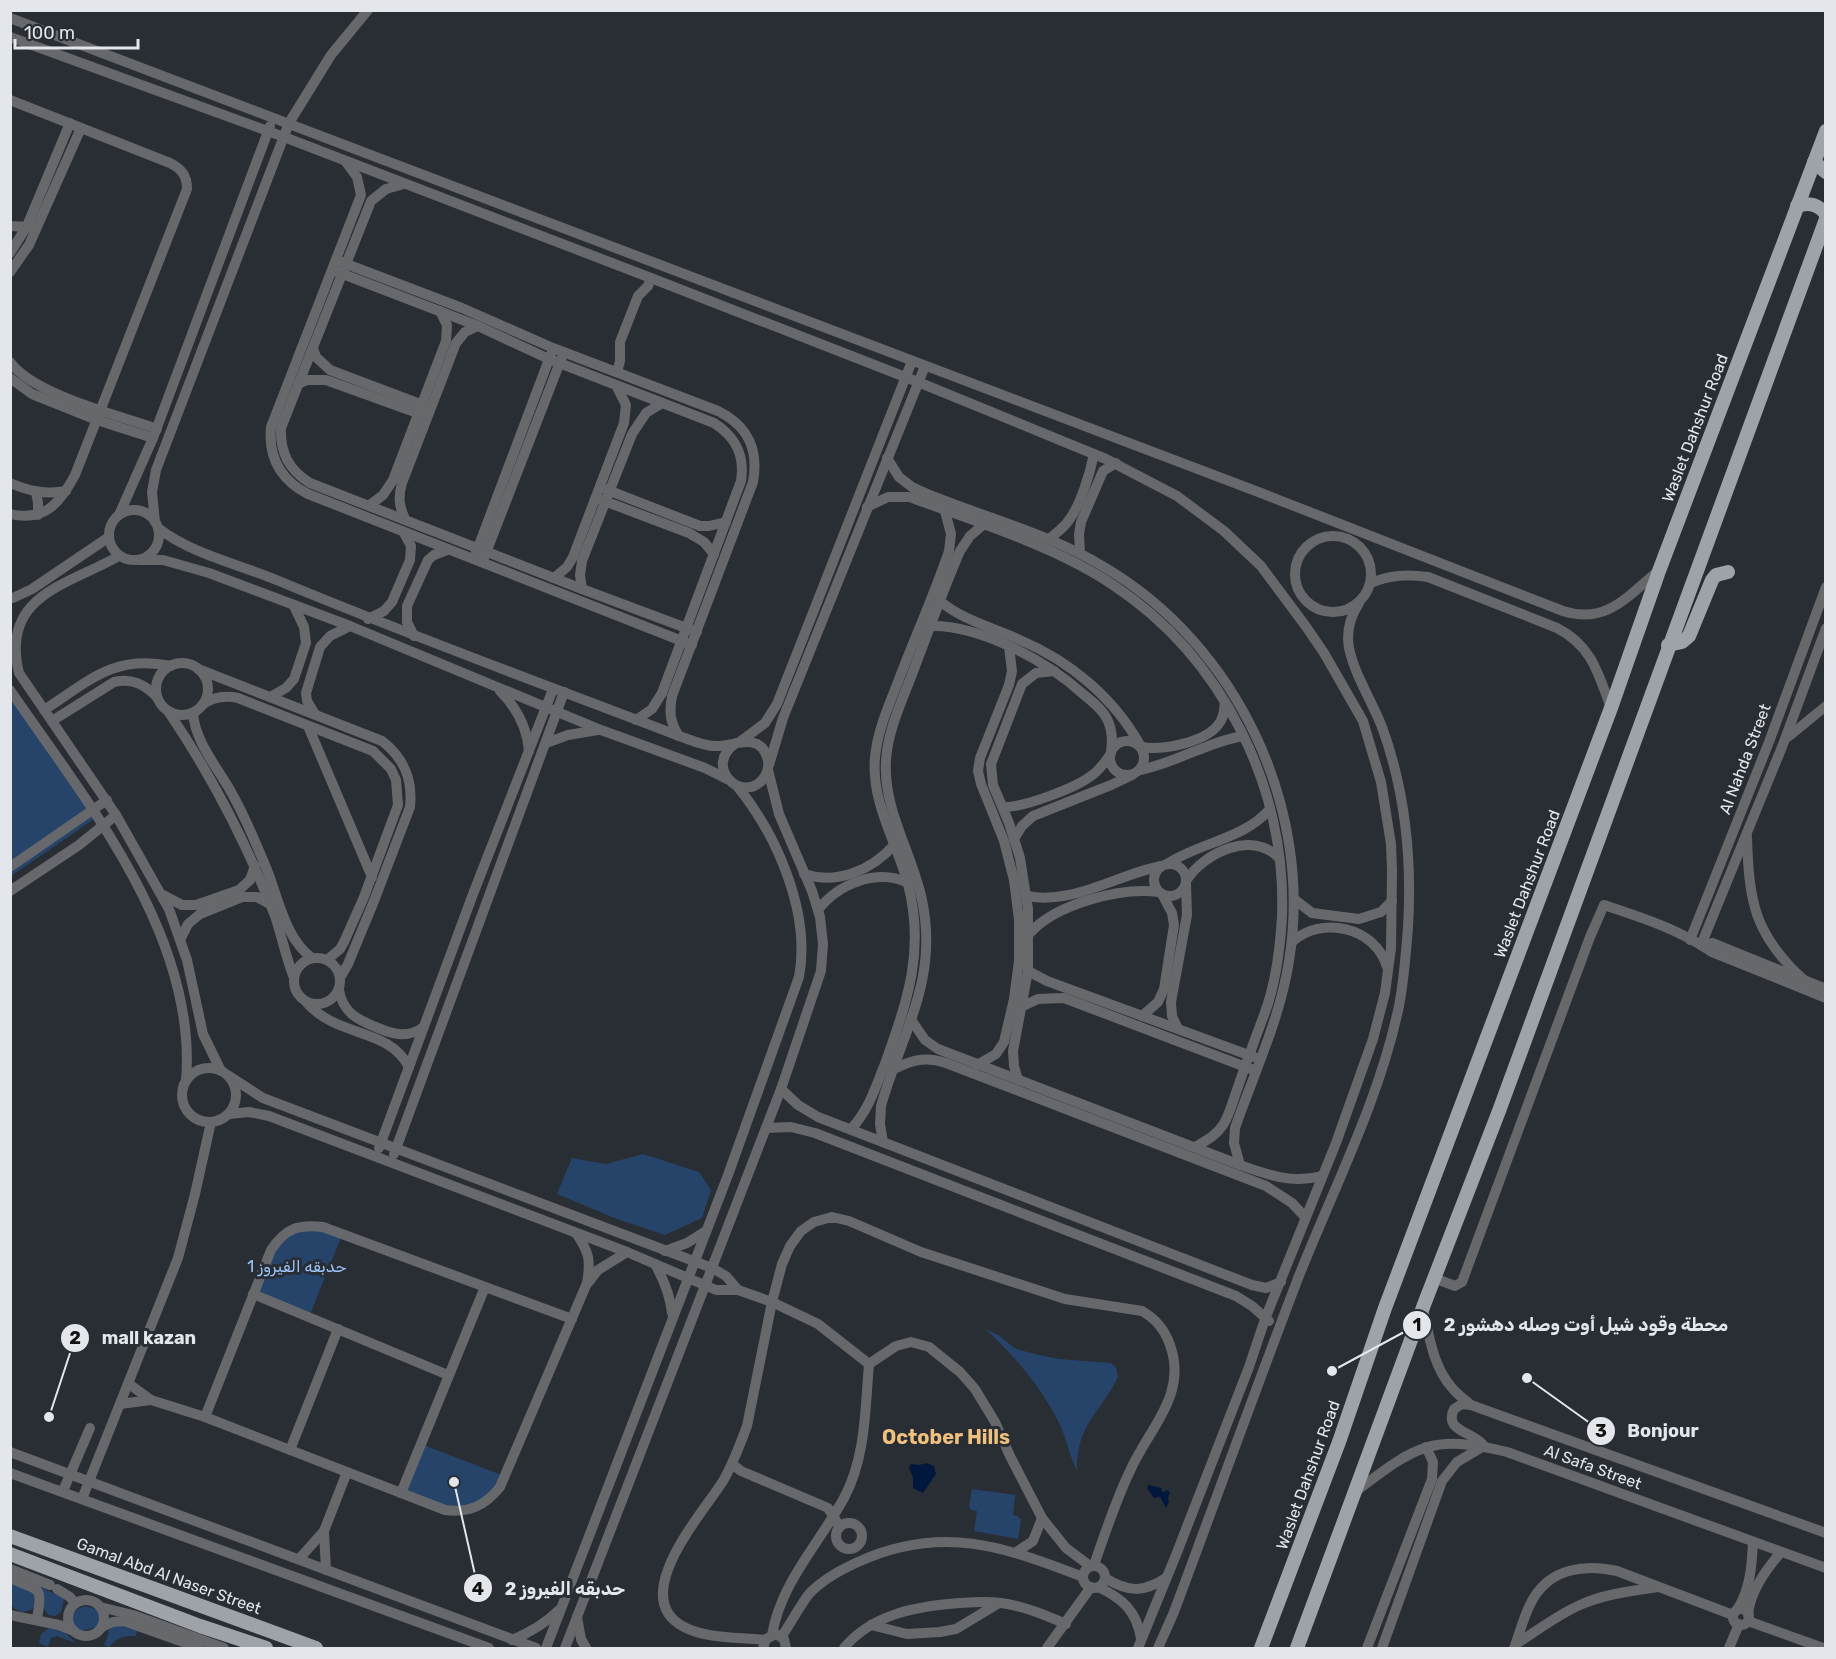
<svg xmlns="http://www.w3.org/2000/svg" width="1836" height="1659" viewBox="0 0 1836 1659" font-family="Rubik,'Noto Naskh Arabic',sans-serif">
<rect width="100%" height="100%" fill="#292d34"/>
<g fill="#26446a">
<polygon points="10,695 94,819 11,876 10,876"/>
<polygon points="643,1154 699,1172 711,1190 702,1218 665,1235 617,1219 557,1194 572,1158 606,1164"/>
<polygon points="307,1225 342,1235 309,1317 253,1294 279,1238"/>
<path d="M985,1329l13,6 18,14 23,6 20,4 52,4 5,5 2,9c-18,37 -42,47 -41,94 -8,-16 -10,-32 -18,-48 -17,-35 -45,-68 -74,-94z"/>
<polygon points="421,1444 504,1476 492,1497 457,1512 401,1493"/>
<polygon points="972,1489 1015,1495 1013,1515 1018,1516 1021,1520 1018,1539 974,1531 977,1511 971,1510 969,1507"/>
<polygon points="12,1573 55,1594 57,1591 64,1600 61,1612 55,1616 48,1615 43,1607 44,1598"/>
<path d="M11,1581l23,10 1,15c-7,8 -18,7 -24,-1z"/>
<polygon points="85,1606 98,1610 102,1619 96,1627 81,1631 74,1626 71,1618 76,1610"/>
<path d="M117,1624l20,6 -1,6c-13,0 -19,1 -27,11l-5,-2 5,-12 -2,-1z"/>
<polygon points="49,1628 63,1631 76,1643 57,1636 51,1638 48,1647 39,1643 41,1634"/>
</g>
<g fill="#00183d">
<polygon points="927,1463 934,1466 936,1474 923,1493 913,1488 913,1477 909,1468 911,1464 919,1465"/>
<polygon points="1148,1485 1162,1488 1161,1491 1165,1492 1167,1490 1170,1492 1168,1498 1169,1502 1166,1508 1160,1497 1154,1498 1147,1488"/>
</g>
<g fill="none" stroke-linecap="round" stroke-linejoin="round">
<g stroke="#66686c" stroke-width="10">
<path d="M10,18l1251,475 302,118c43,14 65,-15 95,-40"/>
<polyline points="10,37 284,137 651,278 918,382 1106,459 1177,496 1224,531 1261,566 1307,628 1324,653 1363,721 1381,782 1391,844 1392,870 1391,948 1385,993 1373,1039 1336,1143 1265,1319 1249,1367 1176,1555 1138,1648"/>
<path d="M10,100l160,63c12,6 17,13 17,26l-112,286c-15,28 -30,47 -65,39"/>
<path d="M346,162l11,15 4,18 -90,232c-3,31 10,53 37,67l384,151"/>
<path d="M404,184l-18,5 -15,12 -90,227c-1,25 8,42 29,55l272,106 115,43"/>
<polyline points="10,226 31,227"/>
<polyline points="10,253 27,226 70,123"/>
<path d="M336,260l126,48 91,40 165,63c30,15 41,38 35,71l-81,214c-3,16 -2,27 7,40"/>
<path d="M335,271l143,55 71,33 165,64c22,14 31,32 27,58l-79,212 -10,16 -16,11"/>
<polyline points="10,272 29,245 81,128"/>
<polyline points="313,348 316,357 330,370 428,407"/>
<path d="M10,362c24,33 108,53 147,67"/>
<polyline points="617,372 620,361 620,342 638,296 648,286 651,278"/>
<polyline points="10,378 32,394 97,420 153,438"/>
<polyline points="298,384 307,380 326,380 423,415"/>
<path d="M887,458l12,19 13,10c17,9 37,15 55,22 47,17 94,32 137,58 133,78 210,241 185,394 -9,58 -35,112 -54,167l-1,15 6,22"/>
<path d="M10,483c19,8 36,12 56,8"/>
<polyline points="605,489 700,526 709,526 726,522"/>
<polyline points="36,492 38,503 38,515"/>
<polyline points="599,499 689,533 704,542 714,554"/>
<polyline points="370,505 383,495 393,480 446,341 447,325 440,311"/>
<path d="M867,507l21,-10h22c66,25 145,49 203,88 109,72 174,202 169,332 -2,33 -6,67 -18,98 -9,24 -18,48 -26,72 -5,13 -8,27 -15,38 -7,11 -18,16 -28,22"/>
<circle cx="134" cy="535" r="25"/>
<polyline points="119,515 153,438 270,126"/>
<path d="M405,519c-6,-13 -7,-22 -3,-36l54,-140 9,-11 13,-6"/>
<polyline points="155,522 152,492 156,470 289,123 331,55 368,10"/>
<path d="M158,528c35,27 81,36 121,53 132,55 267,104 400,155 12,4 24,10 36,10 18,1 44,-15 52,11 3,8 1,15 -4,22 -21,26 -61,-13 -27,-36"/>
<circle cx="1333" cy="574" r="38"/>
<path d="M1049,539c7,-6 15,-11 20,-19 12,-16 21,-47 25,-66"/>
<polyline points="476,553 551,354"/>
<polyline points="1080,553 1079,534 1081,522 1103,471 1116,463"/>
<path d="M119,556c-51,29 -119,39 -100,117l97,142 53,94 18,51 16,74 18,37"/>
<polyline points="484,558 562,357"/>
<polyline points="139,560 163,560 209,573 350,626 601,730 705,768 727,779"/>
<polyline points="554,578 567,567 573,557 624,423 626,405 616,385"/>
<path d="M1371,583c19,-8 36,-9 57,-6l129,51c35,18 41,45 54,80"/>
<polyline points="582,589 580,575 582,561 632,434 646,413 662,403"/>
<polyline points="13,598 32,589 109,537"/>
<path d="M940,601c22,19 54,27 80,39 50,21 94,58 120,105"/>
<polyline points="368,619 384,611 392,602 410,560 411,546 404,533"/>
<path d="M931,626c49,-1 116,35 152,68 10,8 20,16 25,27 5,11 4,21 3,32"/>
<polyline points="414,636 407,622 407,606 428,560 434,555 447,550"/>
<circle cx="182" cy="689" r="26"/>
<path d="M198,669l184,72c22,17 31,38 28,66l-36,94 -26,63 -8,14"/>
<path d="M10,690c77,112 188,247 176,391"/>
<path d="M500,691c17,17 27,36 29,60"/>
<polyline points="270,697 286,688 294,679 306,643 304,627 294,606"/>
<path d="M202,705c11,-8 22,-10 36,-7l135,53 18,18 5,11 2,25 -34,92 -20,45 -4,7 -13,11"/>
<path d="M44,710c45,-29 70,-56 127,-44"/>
<path d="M168,711c44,65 79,133 107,205 7,21 11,42 19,62"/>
<path d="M193,713c2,28 23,53 37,77 15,26 26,53 37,80 12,30 18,68 45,88"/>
<polyline points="315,714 307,701 306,693 320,647 330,636 350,626"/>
<path d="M52,721l62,-39c18,-4 30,2 43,15"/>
<polyline points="308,726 372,877"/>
<polyline points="1788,737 1826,706"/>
<circle cx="1127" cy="758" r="17"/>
<polyline points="741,741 765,723 777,704 912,361"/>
<polyline points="546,743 568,735 598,730"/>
<path d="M1142,747c20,4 63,-5 76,-22 6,-6 6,-15 7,-23"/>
<polyline points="769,765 783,718 925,366"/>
<path d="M1140,770c36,-7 67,-28 103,-34"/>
<path d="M1003,807c20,1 72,-19 88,-31 8,-5 13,-13 19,-21"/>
<path d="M1747,837c2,65 7,98 58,144"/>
<polyline points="1014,839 1022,826 1033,816 1111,785 1132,775"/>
<circle cx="1170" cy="880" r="16"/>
<path d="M1167,864c33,-22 76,-24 103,-55"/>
<polyline points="10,867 107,800"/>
<path d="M804,874c33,11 68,-4 90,-29"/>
<path d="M1186,881c18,-29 67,-51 93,-23"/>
<polyline points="10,891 79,845 116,815"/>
<polyline points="163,895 182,905 196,905 239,890 250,880 255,866"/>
<path d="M1027,896c47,9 89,-21 134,-30"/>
<polyline points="1294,899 1312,913 1359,919 1381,912 1392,901"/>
<path d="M818,910c20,-26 59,-42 90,-27"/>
<path d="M1029,934c26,-30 91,-47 130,-42"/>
<polyline points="181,938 188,924 200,914 242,897 257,897 270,904"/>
<polyline points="1690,940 1769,742 1826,587"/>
<path d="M1292,942c29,-27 84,-15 95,25"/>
<polyline points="1701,945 1782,747 1826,628"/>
<polyline points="1701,945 1713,943 1720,946 1826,989"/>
<circle cx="317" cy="981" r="23"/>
<polyline points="1028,971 1047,981 1254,1057"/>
<path d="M339,990c4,23 19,30 39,38 17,7 30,10 46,-1"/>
<path d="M307,1003c31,35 81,24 102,64"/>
<polyline points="1023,1006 1038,999 1064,998 1251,1069"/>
<polyline points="1142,1016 1158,1002 1164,989 1174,925 1172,913 1162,894"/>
<path d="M912,1021l13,19 13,9 302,116c28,10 52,19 82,11"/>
<polyline points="1178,1029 1172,1016 1171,1002 1187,915 1186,883"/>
<polyline points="977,1065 996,1054 1004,1042 1014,999 1019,961 1019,920 1014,880 1004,841 981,784 978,771 980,758 1009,685 1012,671 1009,647"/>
<circle cx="209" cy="1095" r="27"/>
<path d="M894,1069c18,-9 32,-13 52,-6l320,123 26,17 13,14"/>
<polyline points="229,1076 263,1098 712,1268 726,1276 738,1290"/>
<polyline points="1018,1080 1014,1066 1013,1051 1028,971 1028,909 1020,858 1009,823 993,785 991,764 1022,684 1036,673 1054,671"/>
<polyline points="781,1089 798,1105 818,1117 1252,1285 1266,1288 1281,1282"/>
<polyline points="229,1114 249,1112 269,1116 627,1252 716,1290 738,1290 772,1302 818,1324 869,1364"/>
<polyline points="766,1128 791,1127 815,1133 1236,1296 1252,1306 1269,1321"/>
<path d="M851,1129c18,-19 25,-43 35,-68 22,-62 39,-111 22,-177 -12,-44 -37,-81 -33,-127 3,-30 16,-56 26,-83 16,-41 34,-82 48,-123l2,-17 -6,-23"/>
<path d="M883,1142l-3,-18 1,-18c21,-74 58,-126 41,-206 -10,-48 -39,-89 -36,-140 2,-31 17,-61 28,-91 15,-39 29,-79 46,-118l10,-15 13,-11"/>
<polyline points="379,1148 473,894 553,689"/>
<polyline points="394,1154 564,692"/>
<polyline points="665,1251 687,1243 706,1231"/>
<path d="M655,1264c9,16 15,30 17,49"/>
<path d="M1434,1278l21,8 7,-4 128,-345 14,-32c39,13 74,24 108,47l114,46"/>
<polyline points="588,1283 598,1270 627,1252"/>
<polyline points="253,1294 448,1375"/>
<path d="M1423,1308c6,28 10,59 30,81 5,6 12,11 18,16l355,128"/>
<path d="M129,1384l22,16 54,17 240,93c24,3 40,-4 55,-23l87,-204c4,-23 2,-31 -11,-50"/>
<polyline points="120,1404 151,1400"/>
<path d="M205,1417l66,-167c14,-21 26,-26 52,-23l249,92"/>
<polyline points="290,1450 338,1329"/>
<polyline points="10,1452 536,1648"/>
<polyline points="732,1464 741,1471 828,1508 840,1527"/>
<polyline points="10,1473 489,1648"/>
<polyline points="63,1491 90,1428"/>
<path d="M1355,1492c60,-45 75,-59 152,-40l319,116"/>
<polyline points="401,1493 485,1287"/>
<polyline points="82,1499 178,1258 195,1194 211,1122"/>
<circle cx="849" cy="1536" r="13"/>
<polyline points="324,1531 326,1570"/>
<polyline points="1015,1553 1033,1541 1042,1518"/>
<polyline points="299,1559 324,1531 347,1472"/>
<circle cx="1094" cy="1577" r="11"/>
<polyline points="10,1569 50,1585"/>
<path d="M10,1578c27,13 34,5 27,40"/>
<path d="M1105,1578c23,14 38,15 61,0"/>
<path d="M1098,1587c24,11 39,24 43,52"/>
<polyline points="57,1589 70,1597 75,1603"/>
<circle cx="86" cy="1618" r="18"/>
<polyline points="100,1607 133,1615 224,1648"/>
<circle cx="1741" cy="1617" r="8"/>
<path d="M1736,1611c14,-19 16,-46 17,-69"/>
<polyline points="10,1615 59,1625 74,1631"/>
<path d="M1748,1615c2,-24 18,-45 33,-63"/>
<polyline points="577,1617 581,1639 586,1648"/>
<polyline points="1748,1621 1823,1648"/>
<polyline points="871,1625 907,1634 940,1632 956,1629 999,1603"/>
<polyline points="102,1627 113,1622 124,1621 200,1648"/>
<path d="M772,1635c9,-53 47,-91 72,-137 22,-41 21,-89 25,-134l27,-18 15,-4 18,5 31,25 15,17 20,33 15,34 32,62 24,30 24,18"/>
<path d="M782,1636c9,-13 17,-29 27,-42 14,-15 31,-24 49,-32 83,-38 145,-16 225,15"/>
<path d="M512,1640c19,-8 33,-16 47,-30"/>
<path d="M765,1640c-26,-3 -58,-1 -81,-13 -58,-30 20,-115 39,-146 10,-17 17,-36 24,-55l25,-124 10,-38 8,-18 11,-15 13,-9 18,-5 17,4 72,31 144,47 77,12c14,8 23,19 28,34 18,50 -21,83 -40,126 -15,31 -25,63 -36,94"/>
<path d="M1516,1644c21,-13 41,-29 64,-39 24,-11 51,-14 78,-18"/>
<path d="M546,1648l182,-473 71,-198c12,-64 -22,-142 -62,-191"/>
<polyline points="565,1648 781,1089 821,971 823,944 820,917 812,891 779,814 768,770"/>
<polyline points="763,1648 766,1639 776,1634 784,1639 786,1648"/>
<path d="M844,1648c28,-34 73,-42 116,-45 13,-1 27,-2 41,0 23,3 44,12 65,21"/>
<polyline points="1047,1648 1091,1587"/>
<path d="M1158,1648l16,-36c41,-110 81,-221 123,-331 35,-90 82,-179 102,-275 5,-26 7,-52 9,-79 4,-67 -3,-137 -26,-200 -10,-26 -27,-51 -33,-79 -3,-17 1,-31 10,-45"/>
<polyline points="1367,1648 1432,1479 1433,1462 1426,1447"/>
<path d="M1382,1648l60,-167 15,-19 27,-16c-10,-15 -41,-14 -30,-37l8,-5 9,1"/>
<path d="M1514,1648c6,-15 10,-34 19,-49 18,-31 52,-35 84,-28l116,44"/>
<polyline points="1729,1648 1739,1624"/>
</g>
<g stroke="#9ea3aa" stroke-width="14">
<polyline points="1814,162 1826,172"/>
<path d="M1797,206c12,-4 21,-2 29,8"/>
<polyline points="1668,645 1682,642 1689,636 1712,580 1716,575 1728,572"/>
<polyline points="10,1536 316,1648"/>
<polyline points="10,1554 200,1626 266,1648"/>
<polyline points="1261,1648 1339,1442 1385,1308 1611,708 1659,571 1826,131"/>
<polyline points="1297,1648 1425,1302 1499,1111 1826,219"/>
</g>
</g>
<g text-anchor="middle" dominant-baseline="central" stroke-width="6" stroke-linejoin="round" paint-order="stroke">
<g font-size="16" fill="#e3e6ea" stroke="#292d34">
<text transform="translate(1695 428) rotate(-69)">Waslet Dahshur Road</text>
<text transform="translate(1745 759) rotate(-69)">Al Nahda Street</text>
<text transform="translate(1527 884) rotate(-69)">Waslet Dahshur Road</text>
<text transform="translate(1593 1467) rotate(20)">Al Safa Street</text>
<text transform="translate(1308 1475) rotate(-70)">Waslet Dahshur Road</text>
<text transform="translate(169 1576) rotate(20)">Gamal Abd Al Naser Street</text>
</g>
<g font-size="16" fill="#9cc5fb" stroke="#292d34">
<text x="297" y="1266">حدبقه الفيروز 1</text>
</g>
<g font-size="20" font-weight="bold" fill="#f0c17e" stroke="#292d34">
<text x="946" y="1437">October Hills</text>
</g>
</g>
<path fill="none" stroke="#e3e6ea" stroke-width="2" d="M1332 1371L1417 1325M49 1417L75 1338M1527 1378L1601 1431M454 1482L478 1588"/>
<g fill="#e3e6ea" stroke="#292d34" stroke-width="2">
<circle cx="1332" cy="1371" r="6"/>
<circle cx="49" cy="1417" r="6"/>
<circle cx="1527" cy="1378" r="6"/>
<circle cx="454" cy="1482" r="6"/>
<circle cx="1417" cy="1325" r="15"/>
<circle cx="75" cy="1338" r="15"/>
<circle cx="1601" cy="1431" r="15"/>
<circle cx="478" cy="1588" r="15"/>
</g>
<g font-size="18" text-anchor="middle" font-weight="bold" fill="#111">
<text x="1417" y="1331">1</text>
<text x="75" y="1344">2</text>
<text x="1601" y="1437">3</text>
<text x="478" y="1595">4</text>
</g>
<g font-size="18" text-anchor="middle" font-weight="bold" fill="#e3e6ea" stroke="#292d34" stroke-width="6" stroke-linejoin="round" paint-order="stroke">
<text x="1586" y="1331">محطة وقود شيل أوت وصله دهشور 2</text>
<text x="149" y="1344">mall kazan</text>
<text x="1663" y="1437">Bonjour</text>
<text x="565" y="1595">حدبقه الفيروز 2</text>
</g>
<rect width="1836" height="1659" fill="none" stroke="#e3e6ea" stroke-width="24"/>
<path d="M15 39v9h123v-9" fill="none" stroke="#e3e6ea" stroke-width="3"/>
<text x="24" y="39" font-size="18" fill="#e3e6ea" stroke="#292d34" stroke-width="4.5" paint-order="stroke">100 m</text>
</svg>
